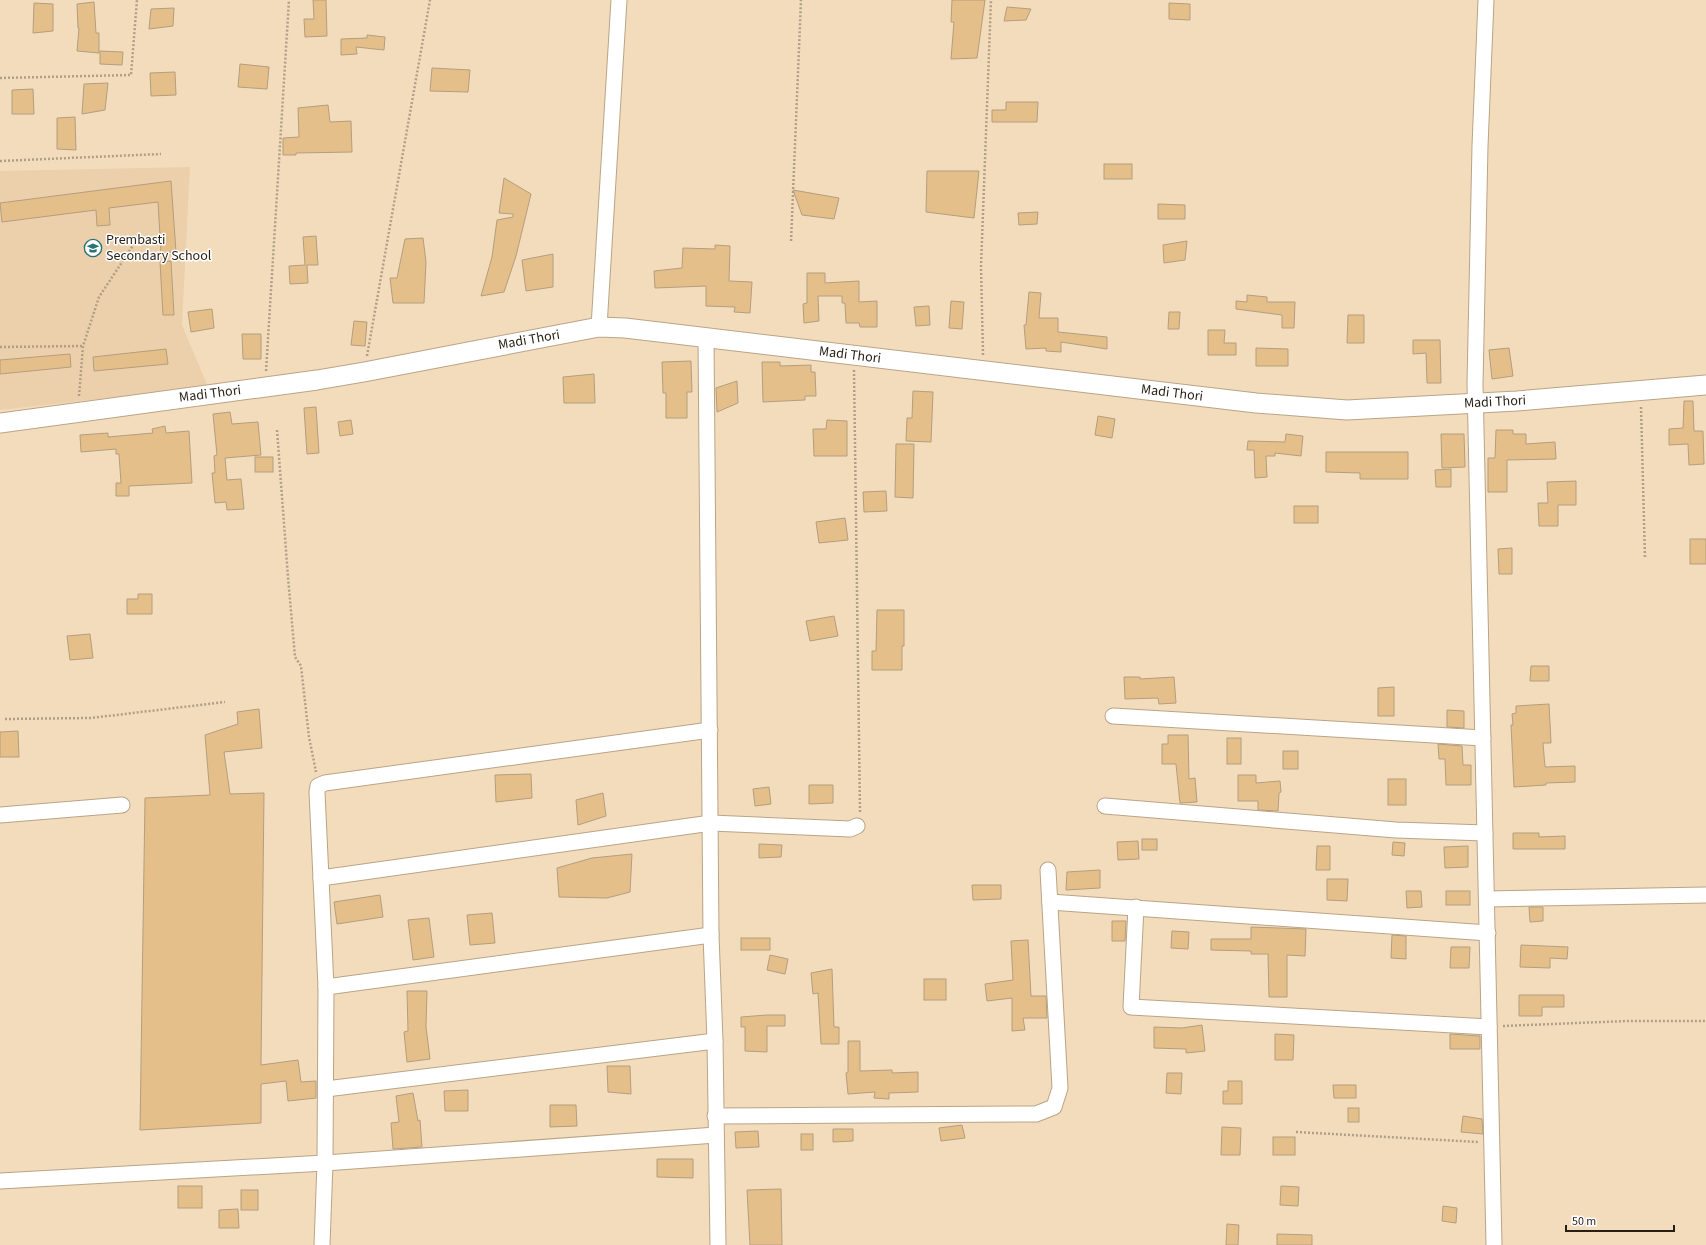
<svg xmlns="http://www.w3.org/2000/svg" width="1706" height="1245" viewBox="0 0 1706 1245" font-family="'Source Sans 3',sans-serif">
<rect width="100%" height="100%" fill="#f3dcbc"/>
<polygon fill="#ecd0ab" points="190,167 182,325 208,387 0,410 0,171"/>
<g fill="#e4bf8a" stroke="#b49e7f">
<polygon points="313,0 326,0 327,36 305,37 304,19 314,19"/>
<polygon points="952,0 985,0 977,58 951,59 954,22 951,22"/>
<polygon points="94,2 96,33 99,33 99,53 77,51 79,28 78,28 77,4"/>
<polygon points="34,3 53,4 53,31 33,33"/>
<polygon points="1169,3 1190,4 1190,20 1169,19"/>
<polygon points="1007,7 1031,9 1026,20 1004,21"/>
<polygon points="174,8 173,26 149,29 151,9"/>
<polygon points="367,35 385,37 384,50 356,47 357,54 341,55 341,39 367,38"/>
<polygon points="100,51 123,52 122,65 100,64"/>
<polygon points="240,64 269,67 267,89 238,87"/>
<polygon points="432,68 470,70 468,92 430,91"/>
<polygon points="175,72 176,95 151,96 150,73"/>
<polygon points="108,83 105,110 82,114 84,84"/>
<polygon points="33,89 34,114 12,114 12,90"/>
<polygon points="1006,102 1038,102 1037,122 992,122 992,110 1006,110"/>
<polygon points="328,105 330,122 351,121 352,152 296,153 296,155 283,155 283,138 299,137 298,108"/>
<polygon points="75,117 76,150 57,149 57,118"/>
<rect x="1104" y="164" width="28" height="15"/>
<polygon points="927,171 979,171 974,218 926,212"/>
<polygon points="504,178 531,194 516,256 504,292 481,296 492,257 497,220 513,217 513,214 499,213"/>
<polygon points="171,181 176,252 161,253 158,202 109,208 110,225 97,226 96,210 2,222 0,203"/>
<polygon points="793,190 839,198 834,219 802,215"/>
<polygon points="1158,204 1185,205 1185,219 1158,219"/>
<polygon points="1038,212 1037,224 1019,225 1018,213"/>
<polygon points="316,236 318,265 307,265 308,283 290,284 289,266 305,265 303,237"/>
<polygon points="423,238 426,262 424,303 393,303 390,278 397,278 405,239"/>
<polygon points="1187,241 1185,260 1164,263 1163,245"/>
<polygon points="715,245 730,246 729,281 752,282 750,313 734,312 735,307 706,306 706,286 655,288 654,271 682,268 683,248 715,249"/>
<polygon points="553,254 553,287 526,291 522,260"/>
<polygon points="171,261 174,315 163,315 160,262"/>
<polygon points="807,273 825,273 825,283 859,281 859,302 877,301 877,327 860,327 859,323 846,323 845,303 842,303 842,296 818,296 819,321 804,323 803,304 807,303"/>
<polygon points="1029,292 1041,293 1039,318 1058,318 1058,332 1107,337 1107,349 1061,342 1061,352 1046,351 1046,348 1026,349 1024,325 1026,325"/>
<polygon points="1247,295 1267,297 1267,302 1295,302 1294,328 1282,328 1282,315 1236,309 1236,301 1247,302"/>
<polygon points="951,301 964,302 962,329 949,328"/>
<polygon points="929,306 930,325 916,326 914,307"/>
<polygon points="212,309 214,328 191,332 188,312"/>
<polygon points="1169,312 1180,312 1179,329 1168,329"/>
<polygon points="1348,315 1364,315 1364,343 1347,343"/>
<polygon points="354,321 367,322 365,346 351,345"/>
<polygon points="1208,330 1225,330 1224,343 1236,343 1236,355 1208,355"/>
<polygon points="242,334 261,334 261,359 243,359"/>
<polygon points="1413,340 1440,340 1441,383 1427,383 1426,353 1413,354"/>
<polygon points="1256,348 1288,349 1288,366 1256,366"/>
<polygon points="1509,348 1513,376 1492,379 1489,350"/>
<polygon points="166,349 168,364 94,371 93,357"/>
<polygon points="70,354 71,367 0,374 0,360"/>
<polygon points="691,361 692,392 687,392 687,418 666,418 666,393 663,393 662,362"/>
<polygon points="762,362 780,362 780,366 811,365 811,372 815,372 816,396 805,396 805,400 763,402"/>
<polygon points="594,374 595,403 564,403 563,377"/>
<polygon points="737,381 738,403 717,412 716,388"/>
<polygon points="913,391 933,392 931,442 906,441 907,418 912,418"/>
<polygon points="1684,401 1693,401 1694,431 1703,431 1704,464 1689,465 1688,444 1669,445 1669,429 1683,428"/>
<polygon points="316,407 319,453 307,454 304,408"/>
<polygon points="230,412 232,424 258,422 261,455 225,458 227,480 241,479 244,509 227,510 226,502 215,503 212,473 215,473 214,456 217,455 213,414"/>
<polygon points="1098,416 1115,419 1112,438 1095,435"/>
<polygon points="351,420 353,434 340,436 338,422"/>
<polygon points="827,420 847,421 847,456 814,456 813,429 826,429"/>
<polygon points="165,426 166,433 189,431 192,483 129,486 129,496 116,496 116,483 121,483 119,454 116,454 116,449 81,452 80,435 108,433 108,437 153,433 152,429"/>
<polygon points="1496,430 1513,430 1513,434 1526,434 1526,444 1555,442 1556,459 1507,460 1507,492 1488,492 1488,458 1495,458"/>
<polygon points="1286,434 1303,436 1301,456 1275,453 1275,456 1266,456 1267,477 1255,478 1254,450 1247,450 1248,441 1285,442"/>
<polygon points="1441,434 1464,434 1465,467 1442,468"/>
<polygon points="896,444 914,444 913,498 895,497"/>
<polygon points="1326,452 1408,452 1408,479 1360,479 1360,473 1326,472"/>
<rect x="255" y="457" width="18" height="15"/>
<polygon points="1451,469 1451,487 1436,487 1435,470"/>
<polygon points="1576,481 1576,505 1558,505 1558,526 1539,526 1538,503 1548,503 1547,482"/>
<polygon points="886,491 887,511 864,512 863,492"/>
<rect x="1294" y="506" width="24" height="17"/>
<polygon points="845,518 848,540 819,543 816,522"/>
<rect x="1690" y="539" width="16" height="25"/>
<polygon points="1512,548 1512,574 1499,574 1498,549"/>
<polygon points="138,594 152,594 152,614 127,614 127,599 138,599"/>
<polygon points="877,610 904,610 904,646 902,646 902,670 872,670 872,651 876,651"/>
<polygon points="834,616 838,636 810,641 806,621"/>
<polygon points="90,634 93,658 70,660 67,636"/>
<polygon points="1531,666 1549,666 1549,681 1530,681"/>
<polygon points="1124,677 1140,677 1140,679 1174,677 1176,703 1159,704 1158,698 1125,699"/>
<polygon points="1394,687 1394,716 1378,716 1378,688"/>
<polygon points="1549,704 1551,743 1543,743 1545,767 1575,766 1575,782 1546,783 1546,785 1514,787 1511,725 1513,725 1512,714 1516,713 1516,706"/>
<polygon points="259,709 262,748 224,752 230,794 264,793 261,1065 298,1060 301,1082 316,1081 316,1098 288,1101 286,1081 261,1084 261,1123 140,1130 145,798 210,795 205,735 238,724 237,712"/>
<polygon points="1447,710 1464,711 1464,728 1447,727"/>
<polygon points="18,731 19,757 0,757 0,732"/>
<polygon points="1168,735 1188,735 1189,779 1195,778 1197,802 1180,803 1176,764 1162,764 1162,744 1168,744"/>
<rect x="1227" y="738" width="14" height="26"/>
<polygon points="1438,744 1462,746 1463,765 1471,765 1471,785 1446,785 1445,759 1439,759"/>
<rect x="1283" y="751" width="15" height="18"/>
<polygon points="531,774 532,798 496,802 495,775"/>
<polygon points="1238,775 1256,775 1256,783 1280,781 1281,792 1279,793 1278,811 1258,810 1258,801 1238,801"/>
<rect x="1388" y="779" width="18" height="26"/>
<polygon points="809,785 833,785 833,803 809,804"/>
<polygon points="769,787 771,804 755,806 753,789"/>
<polygon points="603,793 606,816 578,825 576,800"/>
<polygon points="1513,833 1539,833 1539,837 1565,836 1565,849 1513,849"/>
<rect x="1142" y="839" width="15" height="11"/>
<polygon points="1138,841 1139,859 1118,860 1117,842"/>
<polygon points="1393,842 1405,843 1404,856 1392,855"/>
<polygon points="759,844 782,845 781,857 759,858"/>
<polygon points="1317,846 1330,846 1330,870 1316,870"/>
<polygon points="1468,846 1468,867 1445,868 1444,847"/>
<polygon points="632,854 630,892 607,898 559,897 557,868 592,858"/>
<polygon points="1100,870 1100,888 1066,890 1067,872"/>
<polygon points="1327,879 1348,879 1347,901 1327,900"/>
<polygon points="972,885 1001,885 1001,899 973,900"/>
<polygon points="1406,891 1421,891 1422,907 1407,908"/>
<rect x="1446" y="891" width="24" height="14"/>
<polygon points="380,895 383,917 337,924 334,902"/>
<polygon points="1529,907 1543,907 1543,921 1530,922"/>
<polygon points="492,913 495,943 470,945 467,915"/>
<polygon points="429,918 434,957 413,960 408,920"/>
<polygon points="1112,921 1126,921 1125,941 1112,941"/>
<polygon points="1251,927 1306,929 1305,956 1287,955 1287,997 1269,997 1268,954 1251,954 1251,951 1211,950 1211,939 1251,939"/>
<polygon points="1172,931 1189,932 1188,949 1171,948"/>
<polygon points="1392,935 1406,936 1406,959 1391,958"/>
<rect x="741" y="938" width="29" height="12"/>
<polygon points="1028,940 1031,996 1046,996 1047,1018 1023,1018 1025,1030 1012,1031 1012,998 987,1001 985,984 1013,980 1011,941"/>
<polygon points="1521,945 1568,947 1567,959 1550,958 1550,968 1520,967"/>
<polygon points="1451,947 1470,947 1469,968 1450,968"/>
<polygon points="770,955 788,959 785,974 767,970"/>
<polygon points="832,969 834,1027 839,1027 839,1044 821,1044 818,993 813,994 811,973"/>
<rect x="924" y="979" width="22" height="21"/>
<polygon points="407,991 427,991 426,1027 430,1059 407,1062 404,1032 408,1031"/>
<polygon points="1519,995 1564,995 1564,1007 1542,1007 1542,1016 1519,1016"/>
<polygon points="767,1015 785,1015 785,1026 767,1026 767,1052 745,1051 745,1027 741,1027 741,1017"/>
<polygon points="1202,1025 1205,1051 1186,1053 1186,1049 1154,1048 1154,1027 1182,1028"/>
<polygon points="1275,1034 1294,1035 1293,1060 1275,1060"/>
<polygon points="1450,1034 1480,1036 1480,1049 1450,1049"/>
<polygon points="848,1041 860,1041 860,1071 892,1070 892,1073 918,1072 918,1092 889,1093 889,1099 874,1098 875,1092 848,1094 846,1073 848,1072"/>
<polygon points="607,1066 630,1066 631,1094 608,1092"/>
<polygon points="1167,1073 1182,1073 1181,1094 1166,1093"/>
<polygon points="1228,1081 1242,1081 1242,1104 1223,1104 1223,1091 1228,1091"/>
<polygon points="1333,1085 1356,1085 1356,1098 1334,1098"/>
<polygon points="468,1090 468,1111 445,1111 444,1091"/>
<polygon points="413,1093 418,1121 420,1120 422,1147 393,1149 391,1123 399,1122 396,1096"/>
<polygon points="550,1105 576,1105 577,1126 550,1127"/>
<rect x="1348" y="1108" width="11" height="14"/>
<polygon points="1463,1116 1482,1119 1483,1134 1461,1132"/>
<polygon points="962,1125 965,1138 941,1141 939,1128"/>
<polygon points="1222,1127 1241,1128 1240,1155 1221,1155"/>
<polygon points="833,1129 853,1129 853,1141 833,1142"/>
<polygon points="758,1131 759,1147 736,1148 735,1132"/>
<rect x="801" y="1134" width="12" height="16"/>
<rect x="1273" y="1137" width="22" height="18"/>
<polygon points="657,1159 693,1159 693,1178 657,1177"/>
<rect x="178" y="1186" width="24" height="22"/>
<polygon points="1281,1186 1299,1187 1298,1206 1280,1205"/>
<polygon points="781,1189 782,1245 750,1245 747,1190"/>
<rect x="241" y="1190" width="17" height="20"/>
<polygon points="1443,1206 1457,1208 1456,1223 1442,1221"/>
<polygon points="238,1209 239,1228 219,1228 219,1210"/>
<polygon points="1227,1224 1239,1225 1238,1245 1226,1245"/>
<polygon points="1277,1234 1312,1235 1312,1245 1277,1245"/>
</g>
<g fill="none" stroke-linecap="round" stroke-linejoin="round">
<defs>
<g id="minor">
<polyline points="1486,0 1480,146 1475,384 1494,1245"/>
<polyline points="599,327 619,0"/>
<polyline points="706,338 711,935 715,1041 718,1245"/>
<polyline points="1113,716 1483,738"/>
<polyline points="1105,806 1396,830 1485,833"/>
<polyline points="0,815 122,805"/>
<polyline points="321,878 711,823 850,829 857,826"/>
<polyline points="1487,899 1706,895"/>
<polyline points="1050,902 1488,933"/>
<polyline points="1136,907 1131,1007 1489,1027"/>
<polyline points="326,987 711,935"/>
<polyline points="326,1089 715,1041"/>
<polyline points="715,1116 1036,1114 1054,1107 1060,1088 1048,870"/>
<polyline points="0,1181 325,1163 716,1135"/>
<polyline points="322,1245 325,1163 326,987 317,792 318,786 325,783 710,730"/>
</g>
<polyline id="major" points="0,423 317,380 364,372 599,327 625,328 1256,403 1347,410 1517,401 1706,385"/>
</defs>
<use href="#minor" stroke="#baa486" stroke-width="17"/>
<use href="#major" stroke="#baa486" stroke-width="21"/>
<g stroke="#b19f85" stroke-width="2.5" stroke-dasharray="2 2" stroke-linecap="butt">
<polyline points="0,78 131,75 137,0"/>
<polyline points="0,161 161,154"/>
<polyline points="791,241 801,0"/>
<polyline points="0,347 83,346"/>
<polyline points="983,355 981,266 991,0"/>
<polyline points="367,356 430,0"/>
<polyline points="854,370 860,813"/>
<polyline points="266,371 289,0"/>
<polyline points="79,396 83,346 99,297 140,235"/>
<polyline points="1641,407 1645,559"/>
<polyline points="277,430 288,577 295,657 301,666 309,737 316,772"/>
<polyline points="5,719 91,718 225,702"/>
<polyline points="1503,1026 1627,1021 1706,1021"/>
<polyline points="1296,1132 1478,1142"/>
</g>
<use href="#minor" stroke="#fff" stroke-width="15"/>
<use href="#major" stroke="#fff" stroke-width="19"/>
</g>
<defs>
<symbol id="school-ring" viewBox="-11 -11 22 22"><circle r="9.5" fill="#fff" stroke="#287275" stroke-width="1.5"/><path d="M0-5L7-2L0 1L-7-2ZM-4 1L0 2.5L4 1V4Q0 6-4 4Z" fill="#287275"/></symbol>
</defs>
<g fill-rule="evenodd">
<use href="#school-ring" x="83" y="238" width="20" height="20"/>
</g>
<g text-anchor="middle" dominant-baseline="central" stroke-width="3" stroke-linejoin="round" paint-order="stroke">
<g font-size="14" fill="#271f13" stroke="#fff" text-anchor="start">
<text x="106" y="240">Prembasti<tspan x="106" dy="16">Secondary School</tspan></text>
</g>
<g font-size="14" fill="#271f13" stroke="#fff">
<text transform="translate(529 340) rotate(-10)">Madi Thori</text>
<text transform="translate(850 355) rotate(7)">Madi Thori</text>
<text transform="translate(1172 393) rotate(7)">Madi Thori</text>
<text transform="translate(210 394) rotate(-7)">Madi Thori</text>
<text transform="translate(1495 402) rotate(-3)">Madi Thori</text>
</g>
</g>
<path d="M1566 1225v6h108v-6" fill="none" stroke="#271f13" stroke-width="2"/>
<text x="1572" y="1225" font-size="12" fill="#271f13" stroke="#ffffff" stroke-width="3" paint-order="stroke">50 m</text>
</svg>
